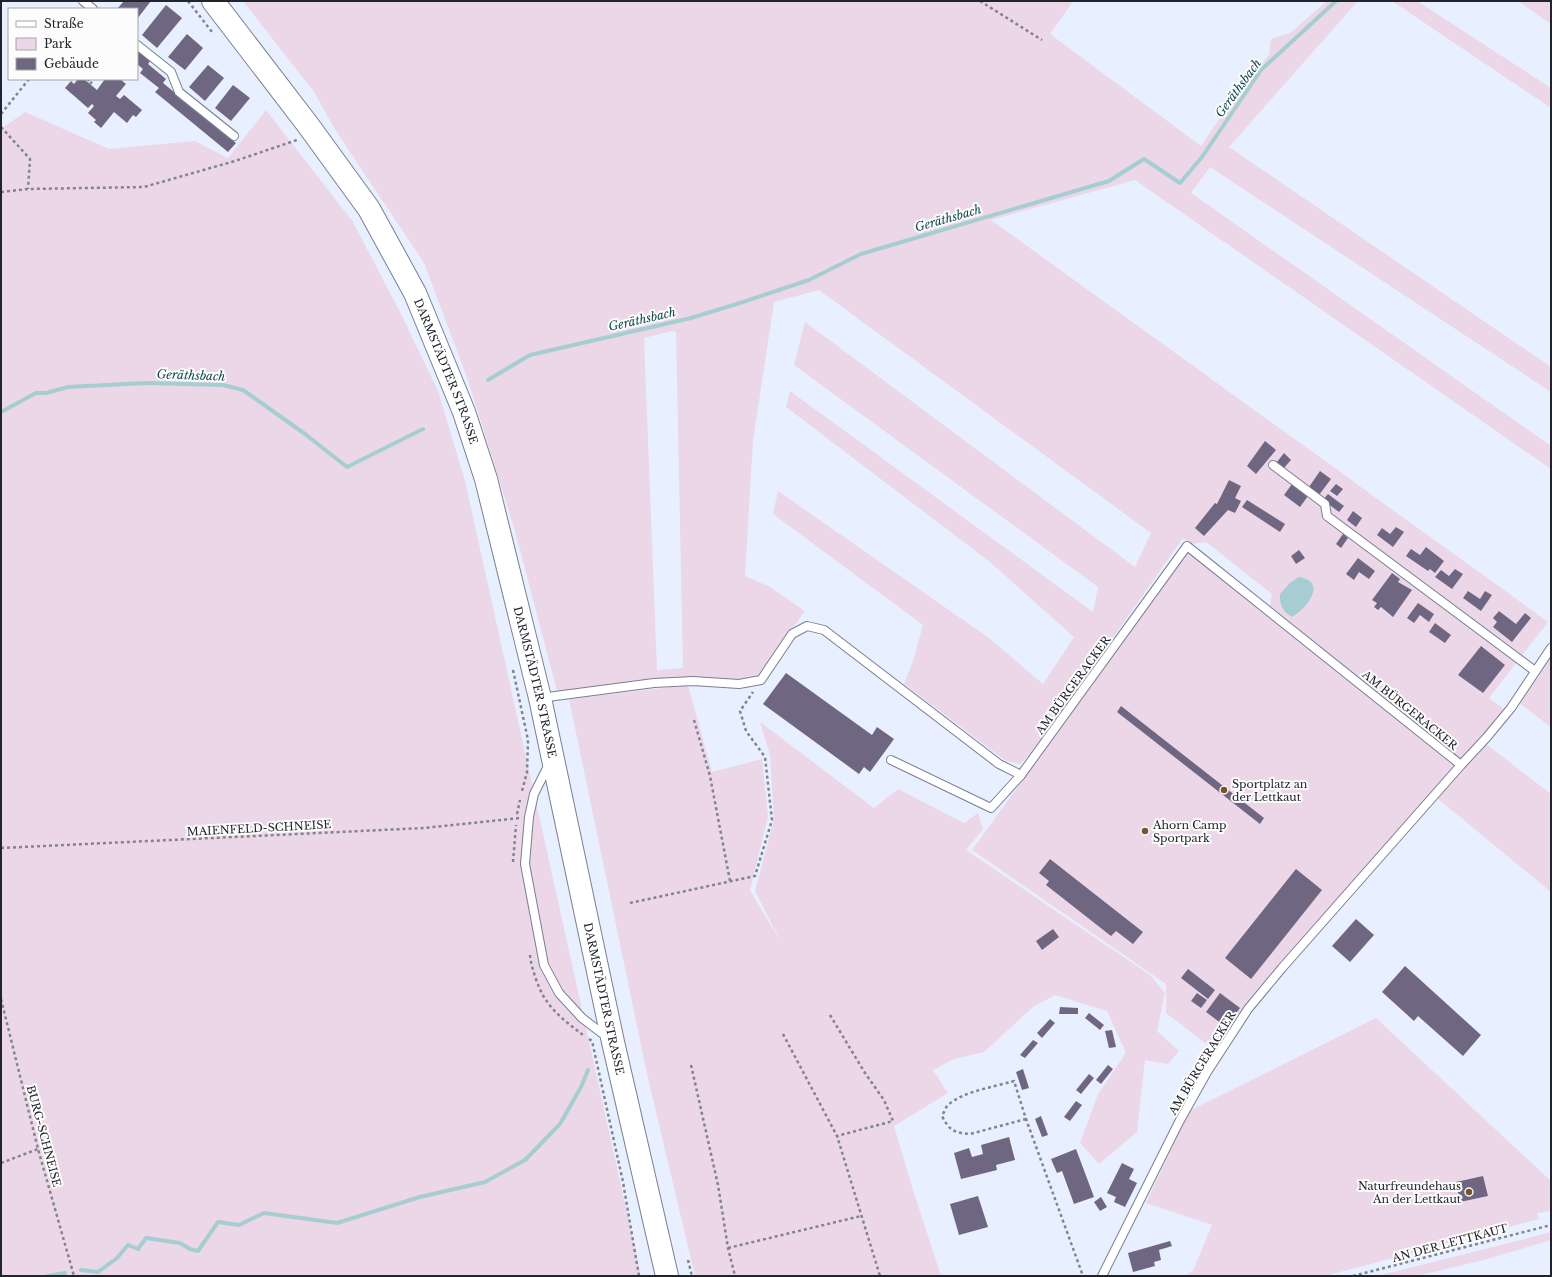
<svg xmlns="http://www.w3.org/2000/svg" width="1552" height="1277" viewBox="0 0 1552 1277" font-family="'Libre Baskerville',serif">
<rect width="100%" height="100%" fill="#e8efff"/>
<g fill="#ecd7e9" fill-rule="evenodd">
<path d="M243,1h826l3,2 -22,31 151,112 32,-47 36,-44 2,-16 19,-6 37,-32h31l-129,146 322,220v25l-341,-225 -19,26 360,253v23l-416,-289 -144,40 557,402 -59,76 16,12 -21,26 -22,24 -192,-154 2,-12 -66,-52 -15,2 -8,-6 -149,212 -14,14 -14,-3 -102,-77 9,-23 10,-36 -150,-111 5,-23 211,147 54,46 31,-47 -84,-75 -204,-155 4,-16 303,221 5,-25 -304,-222 11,-43 330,245 16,-34 -332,-243 -45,12 -21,139 -8,135 25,11 35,24 -48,67 -18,4 -81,-3 -101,12 -42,-160 -47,-151 -44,-117 -88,-132 -22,-39zM672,331l4,1 7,336 -26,2 -13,-332z"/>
<polygon points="1392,1 1417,1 1551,88 1551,108"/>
<polygon points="1518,1 1551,1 1551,24"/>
<polygon points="266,110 353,222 400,312 438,391 465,481 641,1276 1,1276 1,129 25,112 109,149 195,141 228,158"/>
<polygon points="1188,552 1454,766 1246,1008 1217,1052 1166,1013 1166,984 972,850"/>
<polygon points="1549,659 1551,661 1551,727 1519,703"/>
<polygon points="688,685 712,772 762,759 768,817 750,890 782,944 755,891 774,819 770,755 760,722 874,808 898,789 964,823 978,813 983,829 966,850 1150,975 1165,993 1157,1031 1179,1051 1168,1064 1145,1060 1137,1132 1099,1164 1080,1143 1098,1094 1126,1053 1107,1011 1055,995 1033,1007 984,1052 954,1059 933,1070 948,1093 894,1126 914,1193 941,1276 695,1276 647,1074 569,699"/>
<polygon points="1486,744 1551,794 1551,892 1437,798"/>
<polygon points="1376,1018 1551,1181 1551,1211 1537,1213 1539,1219 1325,1276 1184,1276 1193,1271 1212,1225 1146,1203 1189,1111"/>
<polygon points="1551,1232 1551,1240 1480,1261 1417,1276 1377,1276 1481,1250"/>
</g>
<path fill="#a6cdd1" d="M1299,577c29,5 8,31 -7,40 -9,-5 -13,-13 -12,-23l10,-11z"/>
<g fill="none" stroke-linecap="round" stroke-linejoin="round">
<g stroke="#a6cdd1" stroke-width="4">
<polyline points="488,380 530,355 691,318 743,302 809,280 861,254 1109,181 1144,159 1180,183 1202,157 1261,70 1336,1"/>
<polyline points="1,412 36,393 46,393 68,387 146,383 223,385 243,390 305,434 347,467 423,429"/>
<polyline points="81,1270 98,1272 117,1258 128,1245 138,1249 146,1238 180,1243 190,1249 198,1251 218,1222 239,1225 264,1213 337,1223 420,1197 485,1182 525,1160 560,1124 581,1087 588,1070"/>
<polyline points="48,1276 65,1273"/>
</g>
</g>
<g fill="#6f6781">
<polygon points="124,1 151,1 137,19 137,9 117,9"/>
<polygon points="166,5 182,18 157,48 142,35"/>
<polygon points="187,34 203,48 185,70 168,57"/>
<polygon points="137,49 151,60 148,64 166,79 163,83 236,143 228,152 155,92 159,88 140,73 143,69 137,64"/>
<polygon points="208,65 224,78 205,101 189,87"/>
<polygon points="78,79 84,79 97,90 105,79 120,79 126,84 116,96 120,99 124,95 142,110 136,117 133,115 127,123 114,112 101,128 94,122 96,120 88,113 94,106 92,104 88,108 65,88 71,81 74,84"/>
<polygon points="233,85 250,98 231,121 215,108"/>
<polygon points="1265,441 1276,450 1256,474 1247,466"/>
<polygon points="1284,453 1291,460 1284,468 1277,462"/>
<polygon points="1320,471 1331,479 1319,495 1309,487"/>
<polygon points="1229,480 1241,486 1235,498 1241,501 1235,513 1228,510 1204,536 1195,528 1215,503 1217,504"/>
<polygon points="1292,484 1308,496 1300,507 1284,495"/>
<polygon points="1336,484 1343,489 1337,496 1330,491"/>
<polygon points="1328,494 1344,506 1339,512 1323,500"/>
<polygon points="1247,500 1285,524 1280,532 1242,507"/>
<polygon points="1353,511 1362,518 1356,527 1347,520"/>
<polygon points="1396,527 1404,532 1393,547 1377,535 1382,528 1390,534"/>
<polygon points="1343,534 1348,538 1341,548 1336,544"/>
<polygon points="1426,547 1444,561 1435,573 1430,569 1428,571 1406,556 1411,549 1420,555"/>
<polygon points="1299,550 1305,558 1296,564 1291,556"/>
<polygon points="1358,558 1375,571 1369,579 1359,572 1354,580 1346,574"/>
<polygon points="1455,569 1463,574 1452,589 1435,577 1441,570 1449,576"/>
<polygon points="1392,573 1400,579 1398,582 1412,590 1393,617 1381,607 1378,610 1374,607 1377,603 1372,600"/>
<polygon points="1468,591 1480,599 1485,591 1492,595 1481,611 1463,598"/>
<polygon points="1418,603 1434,614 1429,622 1420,615 1414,623 1407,618"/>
<polygon points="1499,611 1516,624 1525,613 1531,618 1512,642 1493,627 1497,622 1493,618"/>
<polygon points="1435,623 1451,635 1445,643 1429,632"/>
<polygon points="1481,646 1505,665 1483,693 1458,675"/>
<polygon points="786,673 872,735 877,727 894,739 870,772 864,767 859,774 763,704"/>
<polygon points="1121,706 1264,818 1260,824 1117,712"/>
<polygon points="1050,859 1143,932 1133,944 1116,931 1111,936 1046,885 1049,881 1039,873"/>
<polygon points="1296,869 1322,890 1251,979 1225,958"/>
<polygon points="1356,919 1374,935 1350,962 1332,946"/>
<polygon points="1053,929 1059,937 1042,950 1036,941"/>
<polygon points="1405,966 1481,1035 1463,1056 1418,1016 1414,1021 1382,992"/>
<polygon points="1188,969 1215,990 1208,999 1181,978"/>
<polygon points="1197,993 1207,1000 1201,1008 1191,1001"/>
<polygon points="1220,993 1240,1008 1226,1027 1206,1012"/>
<polygon points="1060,1007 1078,1008 1078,1014 1059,1014"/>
<polygon points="1089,1013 1104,1025 1100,1030 1085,1018"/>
<polygon points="1050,1019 1055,1023 1042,1038 1037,1033"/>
<polygon points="1112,1030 1116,1047 1109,1048 1105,1031"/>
<polygon points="1033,1040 1038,1043 1025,1058 1020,1055"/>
<polygon points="1108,1065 1113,1069 1101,1084 1096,1080"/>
<polygon points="1023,1069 1029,1088 1022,1090 1016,1072"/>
<polygon points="1089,1074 1094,1078 1081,1094 1076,1090"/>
<polygon points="1076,1101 1082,1105 1070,1121 1064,1117"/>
<polygon points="1041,1116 1048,1135 1042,1137 1035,1119"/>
<polygon points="1009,1137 1015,1160 996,1165 997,1170 961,1179 954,1153 969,1148 972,1157 983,1154 981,1145"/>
<polygon points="1076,1149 1094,1197 1074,1204 1062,1171 1057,1173 1051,1159"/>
<polygon points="1122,1163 1134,1169 1129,1179 1137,1183 1125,1207 1114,1202 1116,1197 1107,1193"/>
<polygon points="1483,1176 1488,1196 1460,1202 1456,1182"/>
<polygon points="978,1196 988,1227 959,1235 950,1204"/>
<polygon points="1101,1197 1107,1207 1100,1211 1094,1202"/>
<polygon points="1170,1241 1172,1246 1159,1250 1161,1260 1154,1262 1155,1266 1133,1272 1128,1253"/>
</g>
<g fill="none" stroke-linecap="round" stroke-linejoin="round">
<defs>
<g id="lane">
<polyline points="83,1 93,9"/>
<polyline points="137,45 171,72 179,92 234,136"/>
<polyline points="1273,465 1325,504 1327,516 1535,671"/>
<polyline points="540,698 654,683 693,681 739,684 761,680 792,634 807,626 824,630 999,764 1021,775"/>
<polyline points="891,760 991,808 1021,775 1187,546 1461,765"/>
<polyline points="549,764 534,794 529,817 525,864 544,965 559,993 582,1018 607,1037"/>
<polyline points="1102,1276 1179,1122 1207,1072 1248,1009 1282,968 1461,765 1487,737 1511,708 1551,648"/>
</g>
<g id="secondary">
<path id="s1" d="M213,1l95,124 61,84 46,84 49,119 22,67 54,219 73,344 54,234"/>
</g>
</defs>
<use href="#lane" stroke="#787f91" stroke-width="10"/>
<use href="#secondary" stroke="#787f91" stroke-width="24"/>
<g stroke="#7f848f" stroke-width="2.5" stroke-dasharray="3 3" stroke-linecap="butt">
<polyline points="188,1 212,32"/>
<polyline points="980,1 1042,40"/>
<polyline points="87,79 91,82"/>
<polyline points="90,84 94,79"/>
<polyline points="1,114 29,79"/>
<polyline points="1,127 30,159 28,189"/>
<polyline points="1,192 28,189 144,187 235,161 297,140"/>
<polyline points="513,670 528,740 527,772 522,791"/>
<polyline points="694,720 710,776 730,881"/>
<polyline points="517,814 520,800"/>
<polyline points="1,848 424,828 520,818"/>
<polyline points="513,862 516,825"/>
<polyline points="630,903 755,876 772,820 765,757 746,731 740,711 753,692"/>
<path d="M530,955c1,12 9,36 16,45 9,14 24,25 37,35"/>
<polyline points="1,999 38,1149 74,1276"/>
<polyline points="830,1015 865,1073 884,1100 893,1121 837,1136"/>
<polyline points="783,1034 837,1136 880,1276"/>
<polyline points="589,1039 592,1041 623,1182 639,1276"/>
<polyline points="691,1065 718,1185 728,1248 735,1276"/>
<path d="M1026,1119l-56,15c-16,-1 -21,-4 -28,-18 2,-3 3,-8 6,-11 16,-14 46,-18 66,-24l12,38 57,157"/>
<polyline points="1,1163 38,1149"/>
<polyline points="728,1248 861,1216"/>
<polyline points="688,1260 692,1276"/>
<polyline points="1353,1276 1551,1225"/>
</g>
<use href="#lane" stroke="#fff" stroke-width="8"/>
<use href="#secondary" stroke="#fff" stroke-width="22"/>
</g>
<g fill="#77542d" stroke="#fcfcfc" stroke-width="1.5">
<circle cx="1224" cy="790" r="4"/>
<circle cx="1145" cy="831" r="4"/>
<circle cx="1469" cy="1192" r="4"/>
</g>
<g text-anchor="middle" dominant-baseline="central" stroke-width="4" stroke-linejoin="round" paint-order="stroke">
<g font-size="11" fill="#21242b" stroke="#fcfcfc">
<text stroke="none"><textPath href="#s1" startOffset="440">DARMSTÄDTER STRASSE</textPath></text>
<text stroke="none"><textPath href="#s1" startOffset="764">DARMSTÄDTER STRASSE</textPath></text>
<text transform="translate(1073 685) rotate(-54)">AM BÜRGERACKER</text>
<text transform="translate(1410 710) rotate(39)">AM BÜRGERACKER</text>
<text transform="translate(259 828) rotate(-3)">MAIENFELD-SCHNEISE</text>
<text stroke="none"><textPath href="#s1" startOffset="1088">DARMSTÄDTER STRASSE</textPath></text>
<text transform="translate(1202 1063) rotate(-59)">AM BÜRGERACKER</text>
<text transform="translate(44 1136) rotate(75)">BURG-SCHNEISE</text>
<text transform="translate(1450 1243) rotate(-15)">AN DER LETTKAUT</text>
</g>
<g font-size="11" fill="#21242b" stroke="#fcfcfc" text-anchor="start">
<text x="1232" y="784">Sportplatz an<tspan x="1232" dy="13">der Lettkaut</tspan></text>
<text x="1153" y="825">Ahorn Camp<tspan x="1153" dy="13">Sportpark</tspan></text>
<text x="1461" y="1186" text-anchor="end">Naturfreundehaus<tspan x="1461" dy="13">An der Lettkaut</tspan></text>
</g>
<g font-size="12" font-style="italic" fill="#114b50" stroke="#fcfcfc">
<text transform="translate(1238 88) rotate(-54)">Geräthsbach</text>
<text transform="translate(948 218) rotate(-16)">Geräthsbach</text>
<text transform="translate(642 319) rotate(-13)">Geräthsbach</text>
<text transform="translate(191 375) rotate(2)">Geräthsbach</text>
</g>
</g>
<rect width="1552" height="1277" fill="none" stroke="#21242b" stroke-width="4"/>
<rect x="8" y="8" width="130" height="72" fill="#fcfcfc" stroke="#a4a6a8"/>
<rect x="16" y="21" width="20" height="6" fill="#ffffff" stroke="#a4a6a8"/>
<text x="44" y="28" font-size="12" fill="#21242b">Straße</text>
<rect x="16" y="38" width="20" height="12" fill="#ecd7e9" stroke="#a4a6a8"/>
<text x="44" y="48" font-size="12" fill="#21242b">Park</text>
<rect x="16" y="58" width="20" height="12" fill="#6f6781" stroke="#a4a6a8"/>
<text x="44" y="68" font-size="12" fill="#21242b">Gebäude</text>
</svg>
